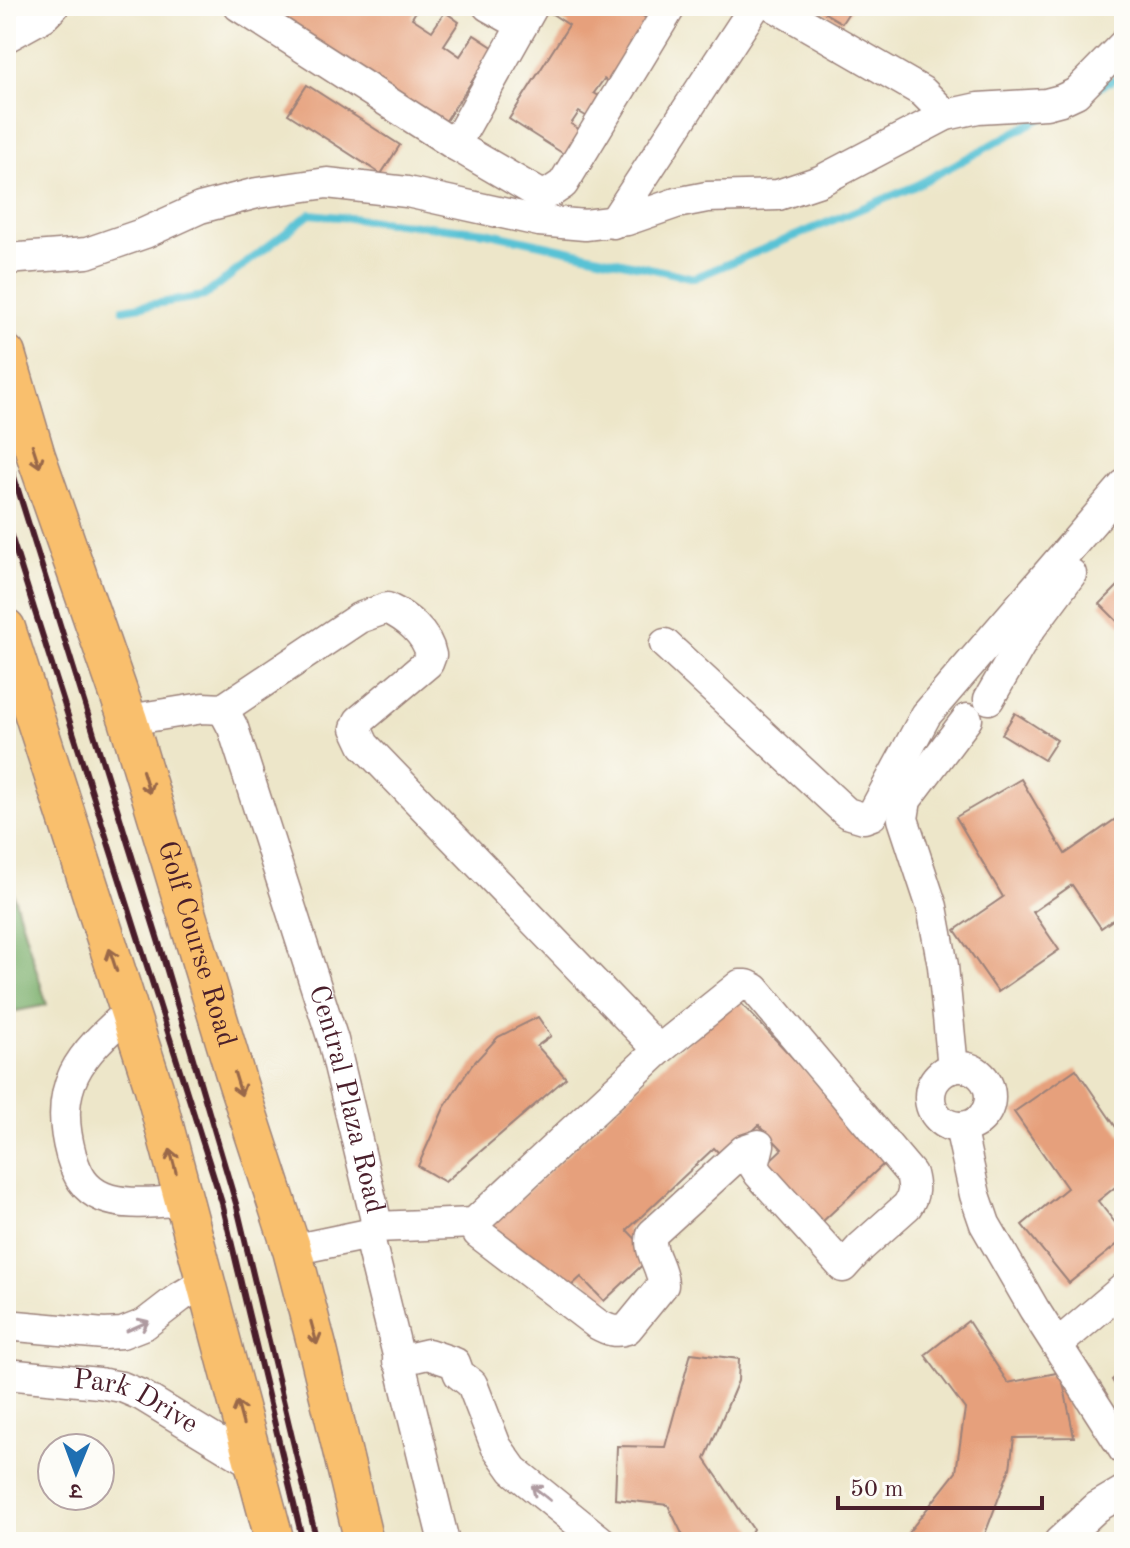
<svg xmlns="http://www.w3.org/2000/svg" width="1130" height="1548" viewBox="0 0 1130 1548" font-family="'Old Standard TT','Noto Serif Devanagari',serif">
<rect width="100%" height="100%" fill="#fdfcf7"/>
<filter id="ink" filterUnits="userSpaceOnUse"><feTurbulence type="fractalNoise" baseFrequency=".0125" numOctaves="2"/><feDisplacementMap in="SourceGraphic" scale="16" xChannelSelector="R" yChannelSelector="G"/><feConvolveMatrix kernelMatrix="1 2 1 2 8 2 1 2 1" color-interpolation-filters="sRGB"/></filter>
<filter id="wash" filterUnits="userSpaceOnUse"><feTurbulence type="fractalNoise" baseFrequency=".006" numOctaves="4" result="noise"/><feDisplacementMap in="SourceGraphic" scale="32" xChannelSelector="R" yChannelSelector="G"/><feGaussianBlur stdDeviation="1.8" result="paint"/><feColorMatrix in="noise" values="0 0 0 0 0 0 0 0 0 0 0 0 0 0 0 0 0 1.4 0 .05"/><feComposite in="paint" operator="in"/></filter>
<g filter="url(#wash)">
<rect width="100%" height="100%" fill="#ede6c9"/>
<polygon fill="#7aaf6c" stroke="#62674c" stroke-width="2" points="6,870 47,1005 6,1013"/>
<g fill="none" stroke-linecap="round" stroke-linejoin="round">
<g stroke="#59c2d5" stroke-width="8">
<polyline points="1098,88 1124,74"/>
<polyline points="123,309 204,296 310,214 486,232 694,278 913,187 1047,115"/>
</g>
</g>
<g id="blocks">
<g fill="#e6a07b">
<polygon points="274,6 419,6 412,18 432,31 445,12 459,22 444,45 460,56 474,35 494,48 439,131 266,18"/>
<polygon points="540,6 650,6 643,16 653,23 634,38 627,50 633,54 613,85 604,79 594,93 604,99 591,119 579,112 571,124 583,132 567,156 509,119 569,25"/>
<polygon points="830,6 853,6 842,23 825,13"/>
<polygon points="307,85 400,145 381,174 288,114"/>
<polygon points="1124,580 1124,628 1100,604"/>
<polygon points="1015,713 1057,740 1044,760 1002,734"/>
<polygon points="1021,779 1065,854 1120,816 1124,822 1124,912 1101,928 1072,885 1033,912 1059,950 998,992 955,930 1003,897 956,817"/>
<polygon points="735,997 889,1159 821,1223 766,1164 782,1149 759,1125 724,1158 714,1148 627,1230 652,1256 604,1301 581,1277 570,1287 484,1232"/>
<polygon points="538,1017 551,1036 537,1046 566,1078 445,1182 418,1166 444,1108 472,1065 498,1037"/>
<polygon points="1076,1069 1124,1139 1124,1180 1098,1201 1124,1234 1124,1239 1069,1283 1022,1225 1067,1188 1014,1112"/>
<polygon points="968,1321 1008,1383 1061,1372 1074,1437 1014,1438 1010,1468 982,1542 901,1542 956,1472 965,1409 925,1355"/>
<polygon points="691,1353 739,1359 738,1381 705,1459 753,1529 745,1542 686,1542 668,1505 615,1499 617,1446 665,1447"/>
<polygon points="1124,1369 1124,1400 1112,1380"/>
</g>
</g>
</g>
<g filter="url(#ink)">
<use href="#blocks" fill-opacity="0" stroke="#9c827a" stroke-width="2"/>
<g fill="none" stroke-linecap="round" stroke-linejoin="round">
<defs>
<g id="minor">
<polyline points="239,6 455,145 541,195 551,192 563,184 671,6"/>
<polyline points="488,6 522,25"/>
<polyline points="774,6 923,92 946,115"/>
<polyline points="6,37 44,16 54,6"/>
<polyline points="455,145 533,6"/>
<polyline points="613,223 755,6"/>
<polyline points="6,259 87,253 145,233 200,208 257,193 327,183 407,192 539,221 585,225 627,220 676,203 707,197 778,195 820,181 946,115 978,108 1046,104 1061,100 1076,93 1124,44"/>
<polyline points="665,644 847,813 864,818 872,815 926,715 1124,485"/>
<polyline points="989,699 1027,633 1071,574"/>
<path id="s1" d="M223,709l10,19 100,312 42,176 1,11 -7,10 75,305"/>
<path d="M128,720l75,-12 20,1 136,-91 28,-10c19,9 40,25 44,47l-3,8 -69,58 -3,7 8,17 295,305"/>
<path d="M129,1012c-50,44 -77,73 -58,143 6,20 13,34 32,42 24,10 56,4 81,4"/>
<circle cx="960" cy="1097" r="30"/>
<polyline points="953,1068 943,966 932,907 903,819 906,800 967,719"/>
<polyline points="960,1127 975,1195 985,1224 1034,1309 1124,1450"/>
<path d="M376,1227l98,-4 185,-173 81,-65h7l8,4 156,185c3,12 4,21 -4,32l-46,41 -18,20 -84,-93 -5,-8 5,-21 -15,5 -92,84c-5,18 11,32 11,51l-36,44c-12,4 -19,1 -30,-5l-119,-91 -4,-10"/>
<polyline points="292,1250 364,1235 369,1237"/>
<polyline points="6,1325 104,1334 122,1333 145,1324 180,1297 205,1282"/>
<polyline points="1058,1344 1124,1288"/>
<polyline points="398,1361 428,1354 455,1363 459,1374 472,1384 496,1446 513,1470 602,1542"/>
<path id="s2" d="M6,1374l93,9 23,4 19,8 113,69"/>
<polyline points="1059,1542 1097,1507 1124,1491"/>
</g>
<g id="major">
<path id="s3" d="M6,354l30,102 92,264 109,361 55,169 26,100 46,192"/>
<polyline points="6,628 154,1088 275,1542"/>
</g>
</defs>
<use href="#minor" stroke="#9c827a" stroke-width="33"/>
<use href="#major" stroke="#9c827a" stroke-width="41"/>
<use href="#minor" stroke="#fff" stroke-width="30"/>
<use href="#major" stroke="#f9bf6d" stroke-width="38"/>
<g stroke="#4a1f2b" stroke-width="6">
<polyline points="6,451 158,940 237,1207 317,1542"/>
<polyline points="6,520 222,1203 303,1542"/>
</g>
</g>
<defs><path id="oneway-shaft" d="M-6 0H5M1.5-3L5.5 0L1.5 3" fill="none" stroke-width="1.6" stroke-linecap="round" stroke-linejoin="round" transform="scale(2)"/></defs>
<g stroke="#996749">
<use href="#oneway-shaft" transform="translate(36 456) rotate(72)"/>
<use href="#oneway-shaft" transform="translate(146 782) rotate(73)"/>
<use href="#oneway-shaft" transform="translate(113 960) rotate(-108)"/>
<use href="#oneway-shaft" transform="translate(238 1084) rotate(73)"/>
<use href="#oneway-shaft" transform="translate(173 1161) rotate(-105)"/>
<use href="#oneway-shaft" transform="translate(314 1333) rotate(75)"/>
<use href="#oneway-shaft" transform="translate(240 1413) rotate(-105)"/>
</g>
<g stroke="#ae9aa0">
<use href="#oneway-shaft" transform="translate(138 1326) rotate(-24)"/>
<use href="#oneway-shaft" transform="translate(541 1493) rotate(-141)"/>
</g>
</g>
<g text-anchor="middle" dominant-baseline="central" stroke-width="7" stroke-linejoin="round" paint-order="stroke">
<g font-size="28" fill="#4a1f2b" stroke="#fdfcf7">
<text stroke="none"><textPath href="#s3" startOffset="620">Golf Course Road</textPath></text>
<text stroke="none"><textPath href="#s1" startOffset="410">Central Plaza Road</textPath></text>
<text stroke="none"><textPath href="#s2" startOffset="134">Park Drive</textPath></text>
</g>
</g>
<rect width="1130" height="1548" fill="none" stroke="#fdfcf7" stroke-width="32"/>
<g transform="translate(76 1472) rotate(181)"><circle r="38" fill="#fdfcf7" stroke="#b5a4a5" stroke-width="2"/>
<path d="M0-6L14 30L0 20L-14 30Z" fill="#1f6fb2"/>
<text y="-12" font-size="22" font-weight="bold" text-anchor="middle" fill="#4a1f2b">उ</text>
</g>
<path d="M838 1496v12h204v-12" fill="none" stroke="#4a1f2b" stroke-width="4"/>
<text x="850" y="1496" font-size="24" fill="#4a1f2b" stroke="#fdfcf7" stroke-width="6" paint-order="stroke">50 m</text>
</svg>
